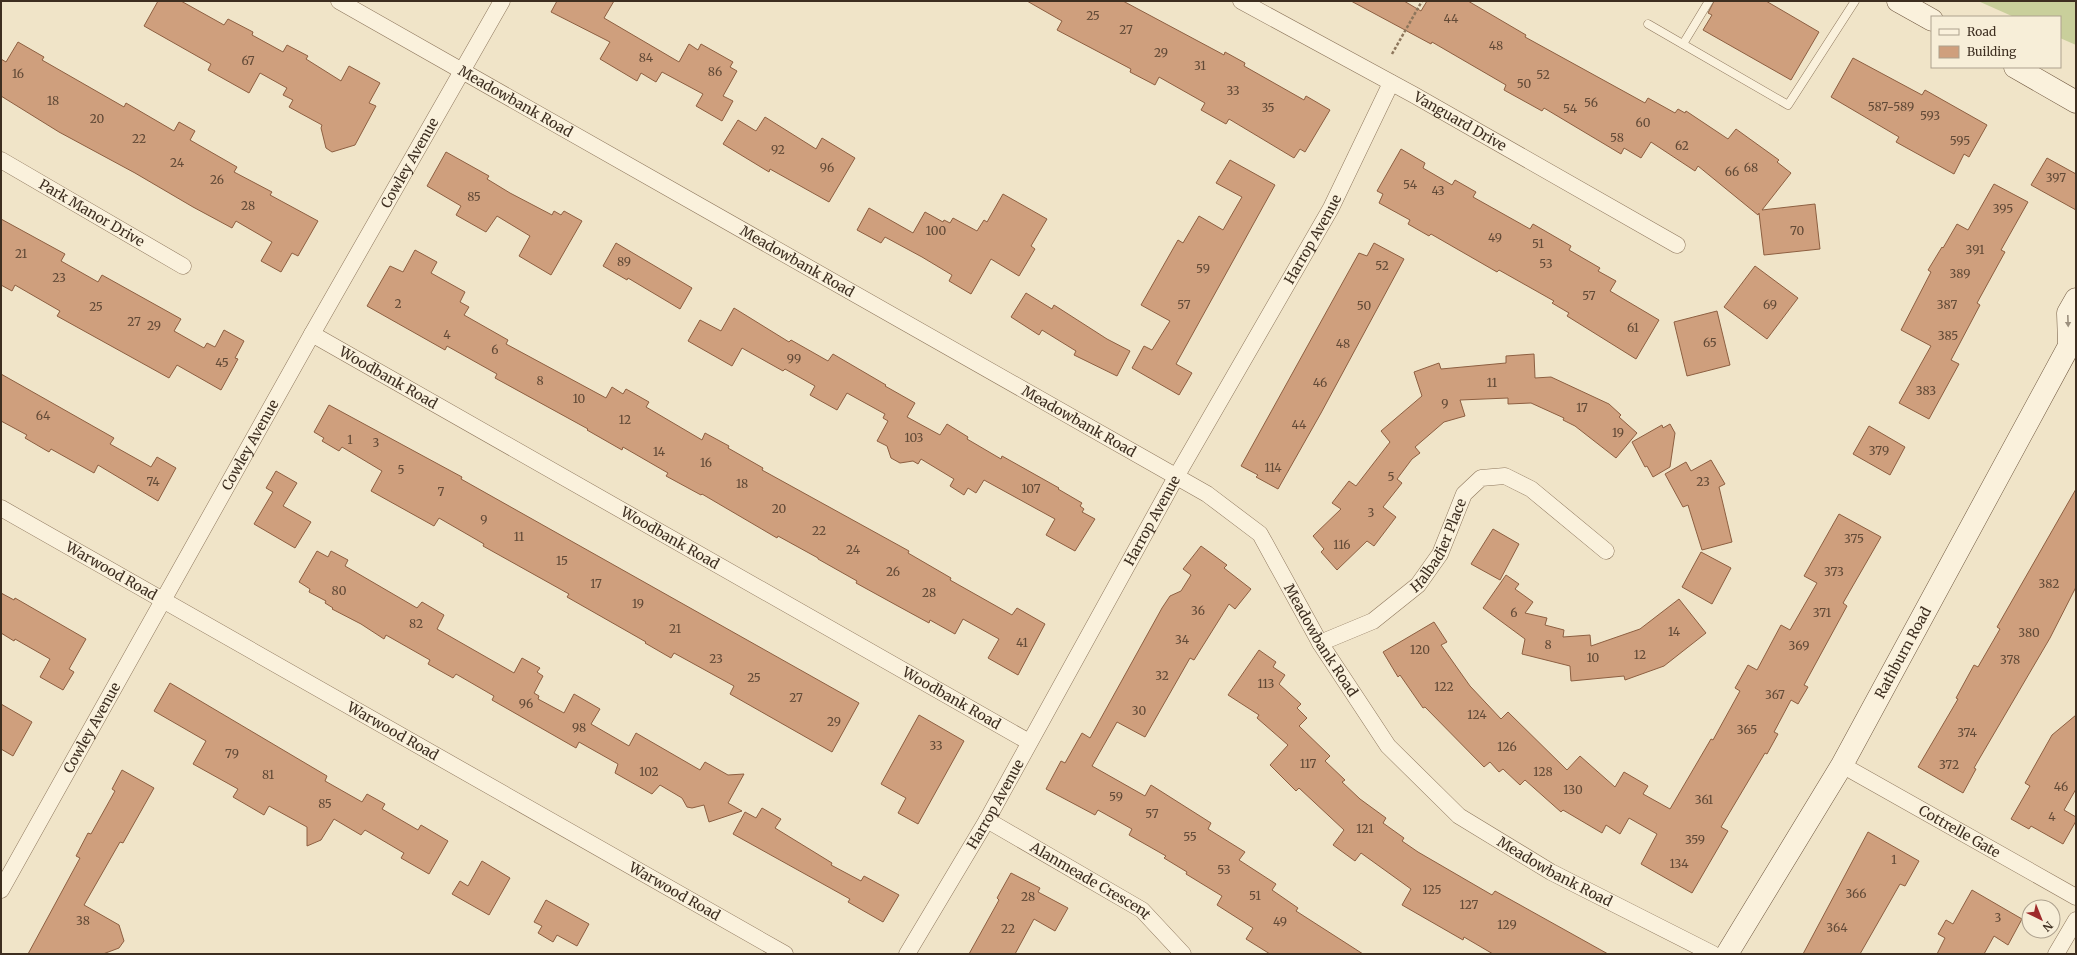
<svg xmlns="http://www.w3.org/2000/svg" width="2077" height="955" viewBox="0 0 2077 955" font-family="Merriweather,serif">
<rect width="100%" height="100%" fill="#f0e4c8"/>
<polygon fill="#c9cf9b" points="1978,1 2076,1 2076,45 2060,38 2060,17 2014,17"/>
<g fill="#cf9f7d" stroke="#8d5f41">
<polygon points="158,1 181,1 224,25 228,19 253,32 252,35 283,52 287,45 308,56 306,59 341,81 349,66 380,83 369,103 376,106 355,145 332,152 326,148 321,128 322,125 289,107 293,100 283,95 287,88 260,73 249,93 208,70 211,64 144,26"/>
<polygon points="557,1 614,1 604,18 679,62 689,44 698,50 701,44 733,62 730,67 737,71 723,96 733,101 722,121 696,106 703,94 662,72 656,82 641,73 637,81 600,59 610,42 551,12"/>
<polygon points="1027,1 1123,1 1224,55 1225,52 1245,63 1244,66 1304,100 1306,96 1330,110 1305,152 1300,149 1294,158 1229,119 1226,124 1201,110 1205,103 1159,77 1155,85 1130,72 1131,69 1057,30 1062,21"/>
<polygon points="1351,1 1404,1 1421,11 1427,1 1468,1 1526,35 1525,37 1645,103 1648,98 1675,113 1678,109 1685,113 1686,111 1728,139 1736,129 1779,160 1777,162 1791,173 1762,210 1815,204 1820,249 1764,255 1759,213 1758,215 1698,166 1695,171 1651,142 1641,158 1624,148 1621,154 1544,108 1542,111 1504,90 1506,85 1432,42 1431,44"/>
<polygon points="1714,1 1766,1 1819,32 1791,80 1703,30 1712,15 1708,13"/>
<polygon points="18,42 44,57 42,60 124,107 126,103 174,131 179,122 195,131 190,140 237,167 234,172 272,192 270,195 318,221 298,256 292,253 281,272 261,261 272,242 236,221 232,228 193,207 135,173 59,132 1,96 1,59 6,62"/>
<polygon points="1853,58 1922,95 1925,90 1987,125 1969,157 1964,154 1954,174 1896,142 1899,137 1831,97"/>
<polygon points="765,117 816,149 822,138 855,158 829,202 770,169 769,172 723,144 738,120 756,131"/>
<polygon points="1401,149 1425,163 1423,168 1452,185 1455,180 1476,192 1473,197 1530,229 1533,224 1571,246 1569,250 1600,268 1598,271 1616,281 1610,291 1659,320 1636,359 1567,316 1569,313 1552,303 1554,301 1499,270 1497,272 1431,234 1429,236 1408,224 1410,220 1379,203 1383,194 1377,191"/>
<polygon points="446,152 489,176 487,179 510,193 552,215 554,211 561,215 564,211 582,221 551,275 519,256 530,236 497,216 486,232 456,215 461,206 427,186"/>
<polygon points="2047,158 2076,174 2076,210 2031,185"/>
<polygon points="1230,160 1275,185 1176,364 1192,373 1179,395 1132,368 1144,346 1152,350 1170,321 1141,305 1178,240 1183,243 1199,216 1223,230 1242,197 1216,183"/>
<polygon points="1994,184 2028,202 2001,250 2005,252 1977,303 1980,305 1951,360 1959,364 1929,419 1899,403 1931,346 1901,330 1931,272 1928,270 1942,247 1943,248 1957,224 1968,230"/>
<polygon points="1003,194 1047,219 1031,246 1035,249 1019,276 991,259 971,294 949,281 952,275 922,257 885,237 881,243 857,230 869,208 913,233 925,212 943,222 944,220 950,223 953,218 977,231 984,220 987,222"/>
<polygon points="1,219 65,254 61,261 98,282 102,275 181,319 174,331 204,348 207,343 215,347 224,330 244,341 235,358 238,359 221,390 177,365 169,378 57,316 60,311 15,285 12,291 1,285"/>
<polygon points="616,243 692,288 680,309 628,278 627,280 603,266"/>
<polygon points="1374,243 1404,259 1321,413 1278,489 1256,477 1258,475 1241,466 1359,253 1367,256"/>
<polygon points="415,250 437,262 431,273 465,292 460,302 469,307 464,315 508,340 506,344 606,398 612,387 623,394 626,389 649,402 646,407 702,440 705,433 729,446 728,448 763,468 762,470 909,551 908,553 951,578 950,580 1012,615 1017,608 1045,624 1018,675 988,658 999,639 963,619 955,634 930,620 929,623 896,605 856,583 857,581 818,559 818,558 778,536 777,538 702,494 701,495 666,476 668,473 623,447 622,450 587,430 588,429 495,378 497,374 447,346 445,350 367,306 390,266 403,272"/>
<polygon points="1755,266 1798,298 1767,339 1724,307"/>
<polygon points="1026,293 1052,309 1054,305 1107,339 1130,351 1117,376 1074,355 1076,351 1042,330 1039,335 1011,317"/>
<polygon points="734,308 789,342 791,340 828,361 833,354 886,385 885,386 915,403 907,417 940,435 947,424 968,437 967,439 1001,459 1002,456 1059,488 1058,489 1082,503 1080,506 1084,509 1082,512 1095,519 1075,551 1046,535 1055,519 984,480 976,493 968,488 964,495 950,486 954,479 921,459 918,464 913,461 900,463 891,458 887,446 877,441 888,421 883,418 885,414 847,393 837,410 810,395 815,386 785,369 783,371 742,348 732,366 688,341 700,320 721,331"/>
<polygon points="1717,311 1730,365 1687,376 1674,322"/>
<polygon points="1534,354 1535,378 1551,377 1609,404 1621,415 1619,417 1637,433 1616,458 1575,426 1563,420 1564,418 1531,403 1508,404 1508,398 1460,400 1465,416 1444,422 1415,447 1420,453 1412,459 1397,479 1402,483 1383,507 1396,517 1374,546 1367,541 1337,570 1321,552 1324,549 1313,536 1341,509 1332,503 1349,481 1356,486 1390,442 1381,431 1422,396 1414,372 1439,363 1441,369 1506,363 1506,356"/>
<polygon points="1,374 114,438 110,444 151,467 157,457 176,468 158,501 98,465 94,473 51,449 49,452 25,438 27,435 1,421"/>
<polygon points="329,405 425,457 462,477 461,479 859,703 832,752 730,694 734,686 674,653 671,658 645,643 646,642 567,597 569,594 483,546 484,544 439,518 434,526 371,491 382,471 342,447 339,451 322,441 324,438 314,432"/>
<polygon points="1670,424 1675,433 1670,467 1653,477 1647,466 1645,467 1632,442 1662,425 1663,428"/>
<polygon points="1869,426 1905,447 1890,475 1853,454"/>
<polygon points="1711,460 1725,484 1719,487 1732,542 1702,550 1688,505 1683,507 1665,474 1686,462 1691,471"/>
<polygon points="276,471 297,483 283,506 311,522 295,548 254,524 273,492 266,488"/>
<polygon points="2076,489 2076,587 2050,638 1978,761 1974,768 1976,769 1963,793 1918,767 1958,699 1956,698 1974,665 1978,667 2000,629 1997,627"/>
<polygon points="1839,514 1881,537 1843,603 1847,606 1804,685 1808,687 1798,704 1791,700 1774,732 1778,734 1767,754 1765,753 1721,827 1728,831 1692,893 1641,864 1657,834 1629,818 1620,834 1606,825 1602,833 1563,810 1561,812 1525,780 1520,785 1503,769 1499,772 1490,762 1484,767 1425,707 1423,708 1400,675 1398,677 1383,652 1434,622 1447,642 1441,645 1470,686 1501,719 1508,712 1567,770 1580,756 1615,787 1624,772 1648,786 1643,794 1670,809 1711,739 1713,740 1740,691 1735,688 1748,665 1757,670 1781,625 1790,630 1817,583 1804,576"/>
<polygon points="1493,529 1519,544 1500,580 1471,564"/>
<polygon points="1201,546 1227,565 1224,568 1251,589 1235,609 1229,604 1194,660 1190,658 1145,737 1117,722 1092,766 1145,796 1151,785 1211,823 1208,829 1245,852 1239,860 1276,884 1272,890 1298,908 1296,911 1363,954 1270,954 1246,939 1253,928 1217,905 1222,896 1186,874 1187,872 1164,858 1166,856 1129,835 1132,829 1098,810 1095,815 1046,789 1061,761 1065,763 1082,733 1090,738 1162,608 1170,596 1181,591 1191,575 1183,569"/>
<polygon points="317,551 328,557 331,551 348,560 345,566 417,608 422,602 444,615 437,629 514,673 522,658 540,668 537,672 543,676 534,693 539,696 538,699 564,713 574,694 600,709 591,724 629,746 636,733 700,770 705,762 728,775 744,774 728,803 742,811 709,822 704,805 692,808 687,807 682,798 660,785 652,794 615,773 618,764 579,742 576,748 492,700 494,696 456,674 453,678 428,664 430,660 386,635 384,639 361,624 332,609 333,608 325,603 326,601 309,592 310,589 299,582"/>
<polygon points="1701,552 1731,568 1712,604 1682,587"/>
<polygon points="1506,575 1519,584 1515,589 1533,602 1525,613 1547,618 1545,625 1564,630 1563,637 1590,635 1591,646 1640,629 1679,599 1706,633 1664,666 1625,680 1624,676 1571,681 1570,666 1522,654 1525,639 1483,608"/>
<polygon points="1,593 14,600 15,598 86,639 69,669 74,672 63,690 40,677 50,659 15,639 14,641 1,633"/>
<polygon points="1259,650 1276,662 1273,667 1285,675 1279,684 1301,704 1297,708 1307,718 1299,726 1330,756 1325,761 1345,780 1342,782 1360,799 1386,818 1383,823 1404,838 1402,841 1418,852 1492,895 1495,891 1608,954 1493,954 1464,937 1463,940 1402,905 1411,889 1361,853 1355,861 1333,845 1344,830 1299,788 1296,791 1270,765 1288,745 1257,718 1259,715 1228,695"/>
<polygon points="170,683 327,776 325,781 362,802 367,794 385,804 382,809 418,830 421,825 448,841 429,874 401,858 404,853 365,830 361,835 334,819 321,840 307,846 307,827 269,806 264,815 233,797 238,789 193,764 206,741 154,711"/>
<polygon points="1,704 32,722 13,756 1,749"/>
<polygon points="919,715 964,741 918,824 898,813 906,798 881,784"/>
<polygon points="2076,715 2076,789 2064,810 2076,817 2076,821 2063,844 2031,826 2029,829 2011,819 2030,786 2025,783 2052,735"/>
<polygon points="122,770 154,788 123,843 120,842 84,905 119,925 124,941 119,948 103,954 28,954 80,858 76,856 88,833 91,834 115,791 112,789"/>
<polygon points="762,808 781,819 775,828 832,863 831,865 861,881 864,876 899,895 883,922 848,902 850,899 733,834 745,812 756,818"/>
<polygon points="1868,832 1919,861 1905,886 1900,884 1860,954 1803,954"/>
<polygon points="482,861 510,878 489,915 452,894 460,881 468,886"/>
<polygon points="1011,873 1040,888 1038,892 1068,908 1055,931 1034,919 1015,954 969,954 999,900 997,898"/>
<polygon points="1972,890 2022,919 2008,945 1994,936 1984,954 1937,954 1945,938 1938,934 1946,920 1953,924"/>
<polygon points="546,900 589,924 577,946 557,935 553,942 538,933 542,926 534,922"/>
</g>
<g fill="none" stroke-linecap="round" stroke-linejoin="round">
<defs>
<g id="lane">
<polyline points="1648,24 1788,105 1855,1"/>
<polyline points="1683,44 1709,1"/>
</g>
<g id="street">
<path id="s1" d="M339,1l868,493 53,40 60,109 68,103 71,70 92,56 162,82"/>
<path id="s2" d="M1241,1l173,94 263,150"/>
<path id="s3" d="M1,160l182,106"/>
<path id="s4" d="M312,334l717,408"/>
<path id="s5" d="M1,508l784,446"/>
<path id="s6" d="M1320,643l53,-22 45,-36 22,-31 24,-60 17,-16 24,-2 26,13 75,62"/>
<path id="s7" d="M1842,765l234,132"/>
<path id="s8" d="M987,820l155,90 41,44"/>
<path id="s9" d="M1,890l311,-556 190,-333"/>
<path id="s10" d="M907,954l80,-134 189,-343 155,-269 60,-125"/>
<polyline points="2056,954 2076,920"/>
</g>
<g id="secondary">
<polyline points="1898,1 1932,20"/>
<polyline points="2015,67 2076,102"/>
<path id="s11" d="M1727,954l115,-189 227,-419 -1,-33 8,-14"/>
</g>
</defs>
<use href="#lane" stroke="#8d765c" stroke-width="9"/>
<use href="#street" stroke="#8d765c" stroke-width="17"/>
<use href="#secondary" stroke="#6f573f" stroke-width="23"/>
<polyline stroke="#8d765c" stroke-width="2.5" stroke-dasharray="3 2" stroke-linecap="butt" points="1392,54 1422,1"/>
<use href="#lane" stroke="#faf1dc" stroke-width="8"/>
<use href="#street" stroke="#faf1dc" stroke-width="16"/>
<use href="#secondary" stroke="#faf1dc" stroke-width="22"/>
</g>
<defs><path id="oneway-solid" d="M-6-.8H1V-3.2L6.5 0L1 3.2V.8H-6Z"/></defs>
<use fill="#9c907e" href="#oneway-solid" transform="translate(2068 321) rotate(88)"/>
<g text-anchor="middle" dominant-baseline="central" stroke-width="3" stroke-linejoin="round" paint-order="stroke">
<g font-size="12" fill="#624a37">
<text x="1093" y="15">25</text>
<text x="1451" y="18">44</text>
<text x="1126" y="29">27</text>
<text x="1496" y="45">48</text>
<text x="1161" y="52">29</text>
<text x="646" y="57">84</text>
<text x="248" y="60">67</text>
<text x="1200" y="65">31</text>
<text x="715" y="71">86</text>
<text x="18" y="73">16</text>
<text x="1543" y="74">52</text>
<text x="1524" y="83">50</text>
<text x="1233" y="90">33</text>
<text x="53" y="100">18</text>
<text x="1591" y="102">56</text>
<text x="1891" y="106">587-589</text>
<text x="1268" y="107">35</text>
<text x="1570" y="108">54</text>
<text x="1930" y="115">593</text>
<text x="97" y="118">20</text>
<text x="1643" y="122">60</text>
<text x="1617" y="137">58</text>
<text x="139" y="138">22</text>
<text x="1960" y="140">595</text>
<text x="1682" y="145">62</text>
<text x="778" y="149">92</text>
<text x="177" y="162">24</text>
<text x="827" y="167">96</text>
<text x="1751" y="167">68</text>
<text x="1732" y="171">66</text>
<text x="2056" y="177">397</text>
<text x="217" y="179">26</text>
<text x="1410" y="184">54</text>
<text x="1438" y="190">43</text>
<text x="474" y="196">85</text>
<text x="248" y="205">28</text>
<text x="2003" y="208">395</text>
<text x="936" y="230">100</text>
<text x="1797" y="230">70</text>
<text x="1495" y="237">49</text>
<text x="1538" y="243">51</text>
<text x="1975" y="249">391</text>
<text x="21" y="253">21</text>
<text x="624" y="261">89</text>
<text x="1546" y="263">53</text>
<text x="1382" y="265">52</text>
<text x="1203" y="268">59</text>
<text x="1960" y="273">389</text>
<text x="59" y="277">23</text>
<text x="1589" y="295">57</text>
<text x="398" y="303">2</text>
<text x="1184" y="304">57</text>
<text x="1770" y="304">69</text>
<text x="1947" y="304">387</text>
<text x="1364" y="305">50</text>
<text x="96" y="306">25</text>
<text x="134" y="321">27</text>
<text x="154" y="325">29</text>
<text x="1633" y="327">61</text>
<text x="447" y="334">4</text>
<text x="1948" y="335">385</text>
<text x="1710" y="342">65</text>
<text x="1343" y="343">48</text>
<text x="495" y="349">6</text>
<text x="794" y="358">99</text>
<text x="222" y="362">45</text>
<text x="540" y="380">8</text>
<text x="1320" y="382">46</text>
<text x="1492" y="382">11</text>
<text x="1926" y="390">383</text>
<text x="579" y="398">10</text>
<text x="1445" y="403">9</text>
<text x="1582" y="407">17</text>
<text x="43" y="415">64</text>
<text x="625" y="419">12</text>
<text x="1299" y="424">44</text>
<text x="1618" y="432">19</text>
<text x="914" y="437">103</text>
<text x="350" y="439">1</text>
<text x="376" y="442">3</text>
<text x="1879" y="450">379</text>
<text x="659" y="451">14</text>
<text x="706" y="462">16</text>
<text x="1273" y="467">114</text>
<text x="401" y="469">5</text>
<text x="1391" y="476">5</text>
<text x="153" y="481">74</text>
<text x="1703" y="481">23</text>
<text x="742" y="483">18</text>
<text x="1031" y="488">107</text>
<text x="441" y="491">7</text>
<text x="779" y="508">20</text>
<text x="1371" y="512">3</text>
<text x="484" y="519">9</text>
<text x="819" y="530">22</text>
<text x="519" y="536">11</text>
<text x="1854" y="538">375</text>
<text x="1342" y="544">116</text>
<text x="853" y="549">24</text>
<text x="562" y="560">15</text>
<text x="893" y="571">26</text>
<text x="1834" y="571">373</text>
<text x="596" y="583">17</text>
<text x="2049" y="583">382</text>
<text x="339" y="590">80</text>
<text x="929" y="592">28</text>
<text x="638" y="603">19</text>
<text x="1198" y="610">36</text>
<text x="1514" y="612">6</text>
<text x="1822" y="612">371</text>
<text x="416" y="623">82</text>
<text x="675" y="628">21</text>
<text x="1674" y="631">14</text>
<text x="2029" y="632">380</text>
<text x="1182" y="639">34</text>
<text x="1022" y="642">41</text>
<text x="1548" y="644">8</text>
<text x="1799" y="645">369</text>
<text x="1420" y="649">120</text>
<text x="1640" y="654">12</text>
<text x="1593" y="657">10</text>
<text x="716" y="658">23</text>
<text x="2010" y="659">378</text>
<text x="1162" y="675">32</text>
<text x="754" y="677">25</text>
<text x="1266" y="683">113</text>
<text x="1444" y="686">122</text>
<text x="1775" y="694">367</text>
<text x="796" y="697">27</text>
<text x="526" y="703">96</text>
<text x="1139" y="710">30</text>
<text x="1477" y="714">124</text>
<text x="834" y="721">29</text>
<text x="579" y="727">98</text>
<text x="1747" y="729">365</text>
<text x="1967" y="732">374</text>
<text x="936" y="745">33</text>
<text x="1507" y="746">126</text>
<text x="232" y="753">79</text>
<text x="1308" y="763">117</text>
<text x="1949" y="764">372</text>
<text x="649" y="771">102</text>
<text x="1543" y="771">128</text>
<text x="268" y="774">81</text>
<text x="2061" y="786">46</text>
<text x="1573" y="789">130</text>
<text x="1116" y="796">59</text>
<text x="1704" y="799">361</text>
<text x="325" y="803">85</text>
<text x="1152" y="813">57</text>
<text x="2052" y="816">4</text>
<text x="1365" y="828">121</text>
<text x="1190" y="836">55</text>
<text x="1695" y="839">359</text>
<text x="1894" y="859">1</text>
<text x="1679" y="863">134</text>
<text x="1224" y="869">53</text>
<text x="1432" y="889">125</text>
<text x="1856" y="893">366</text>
<text x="1255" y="895">51</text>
<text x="1028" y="896">28</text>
<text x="1469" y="904">127</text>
<text x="1998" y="917">3</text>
<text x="83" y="920">38</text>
<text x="1280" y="921">49</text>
<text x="1507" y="924">129</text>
<text x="1837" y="927">364</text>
<text x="1008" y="928">22</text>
</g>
<g font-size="14" fill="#3d2e20" stroke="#f7eed8">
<text stroke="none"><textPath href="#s1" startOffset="203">Meadowbank Road</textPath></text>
<text stroke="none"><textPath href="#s2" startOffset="250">Vanguard Drive</textPath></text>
<text stroke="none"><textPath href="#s9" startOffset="834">Cowley Avenue</textPath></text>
<text stroke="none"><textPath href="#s3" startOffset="105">Park Manor Drive</textPath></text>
<text stroke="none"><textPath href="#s10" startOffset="822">Harrop Avenue</textPath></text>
<text stroke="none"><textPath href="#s1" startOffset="527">Meadowbank Road</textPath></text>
<text stroke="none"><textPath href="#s4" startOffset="88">Woodbank Road</textPath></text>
<text stroke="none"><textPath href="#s1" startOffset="851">Meadowbank Road</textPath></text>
<text stroke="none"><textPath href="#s9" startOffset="510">Cowley Avenue</textPath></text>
<text stroke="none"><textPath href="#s10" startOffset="498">Harrop Avenue</textPath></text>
<text stroke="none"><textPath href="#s4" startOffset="412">Woodbank Road</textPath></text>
<text stroke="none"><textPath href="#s6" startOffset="160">Halbadier Place</textPath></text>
<text stroke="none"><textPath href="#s5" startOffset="127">Warwood Road</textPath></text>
<text stroke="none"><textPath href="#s1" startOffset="1187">Meadowbank Road</textPath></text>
<text stroke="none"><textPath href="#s11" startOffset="349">Rathburn Road</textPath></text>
<text stroke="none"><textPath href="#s4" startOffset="736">Woodbank Road</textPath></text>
<text stroke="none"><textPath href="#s9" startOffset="186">Cowley Avenue</textPath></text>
<text stroke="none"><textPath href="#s5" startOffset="451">Warwood Road</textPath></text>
<text stroke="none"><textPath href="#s10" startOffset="174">Harrop Avenue</textPath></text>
<text stroke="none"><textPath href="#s7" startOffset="135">Cottrelle Gate</textPath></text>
<text stroke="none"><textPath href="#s1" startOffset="1523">Meadowbank Road</textPath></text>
<text stroke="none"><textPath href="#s8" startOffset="120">Alanmeade Crescent</textPath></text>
<text stroke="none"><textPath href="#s5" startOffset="775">Warwood Road</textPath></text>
</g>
</g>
<rect width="2077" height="955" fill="none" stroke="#3d2e20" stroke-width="4"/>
<rect x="1931" y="16" width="130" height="52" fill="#f7eed8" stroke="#ada18e"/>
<rect x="1939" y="29" width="20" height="6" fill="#faf1dc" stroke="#ada18e"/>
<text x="1967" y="36" font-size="12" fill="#3d2e20">Road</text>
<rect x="1939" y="46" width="20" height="12" fill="#cf9f7d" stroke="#ada18e"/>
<text x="1967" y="56" font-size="12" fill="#3d2e20">Building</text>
<g transform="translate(2041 919) rotate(137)"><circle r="19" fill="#f7eed8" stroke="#ada18e"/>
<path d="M0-3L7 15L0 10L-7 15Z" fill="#9e2a2b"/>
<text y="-6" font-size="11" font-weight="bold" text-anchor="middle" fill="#3d2e20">N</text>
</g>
</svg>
